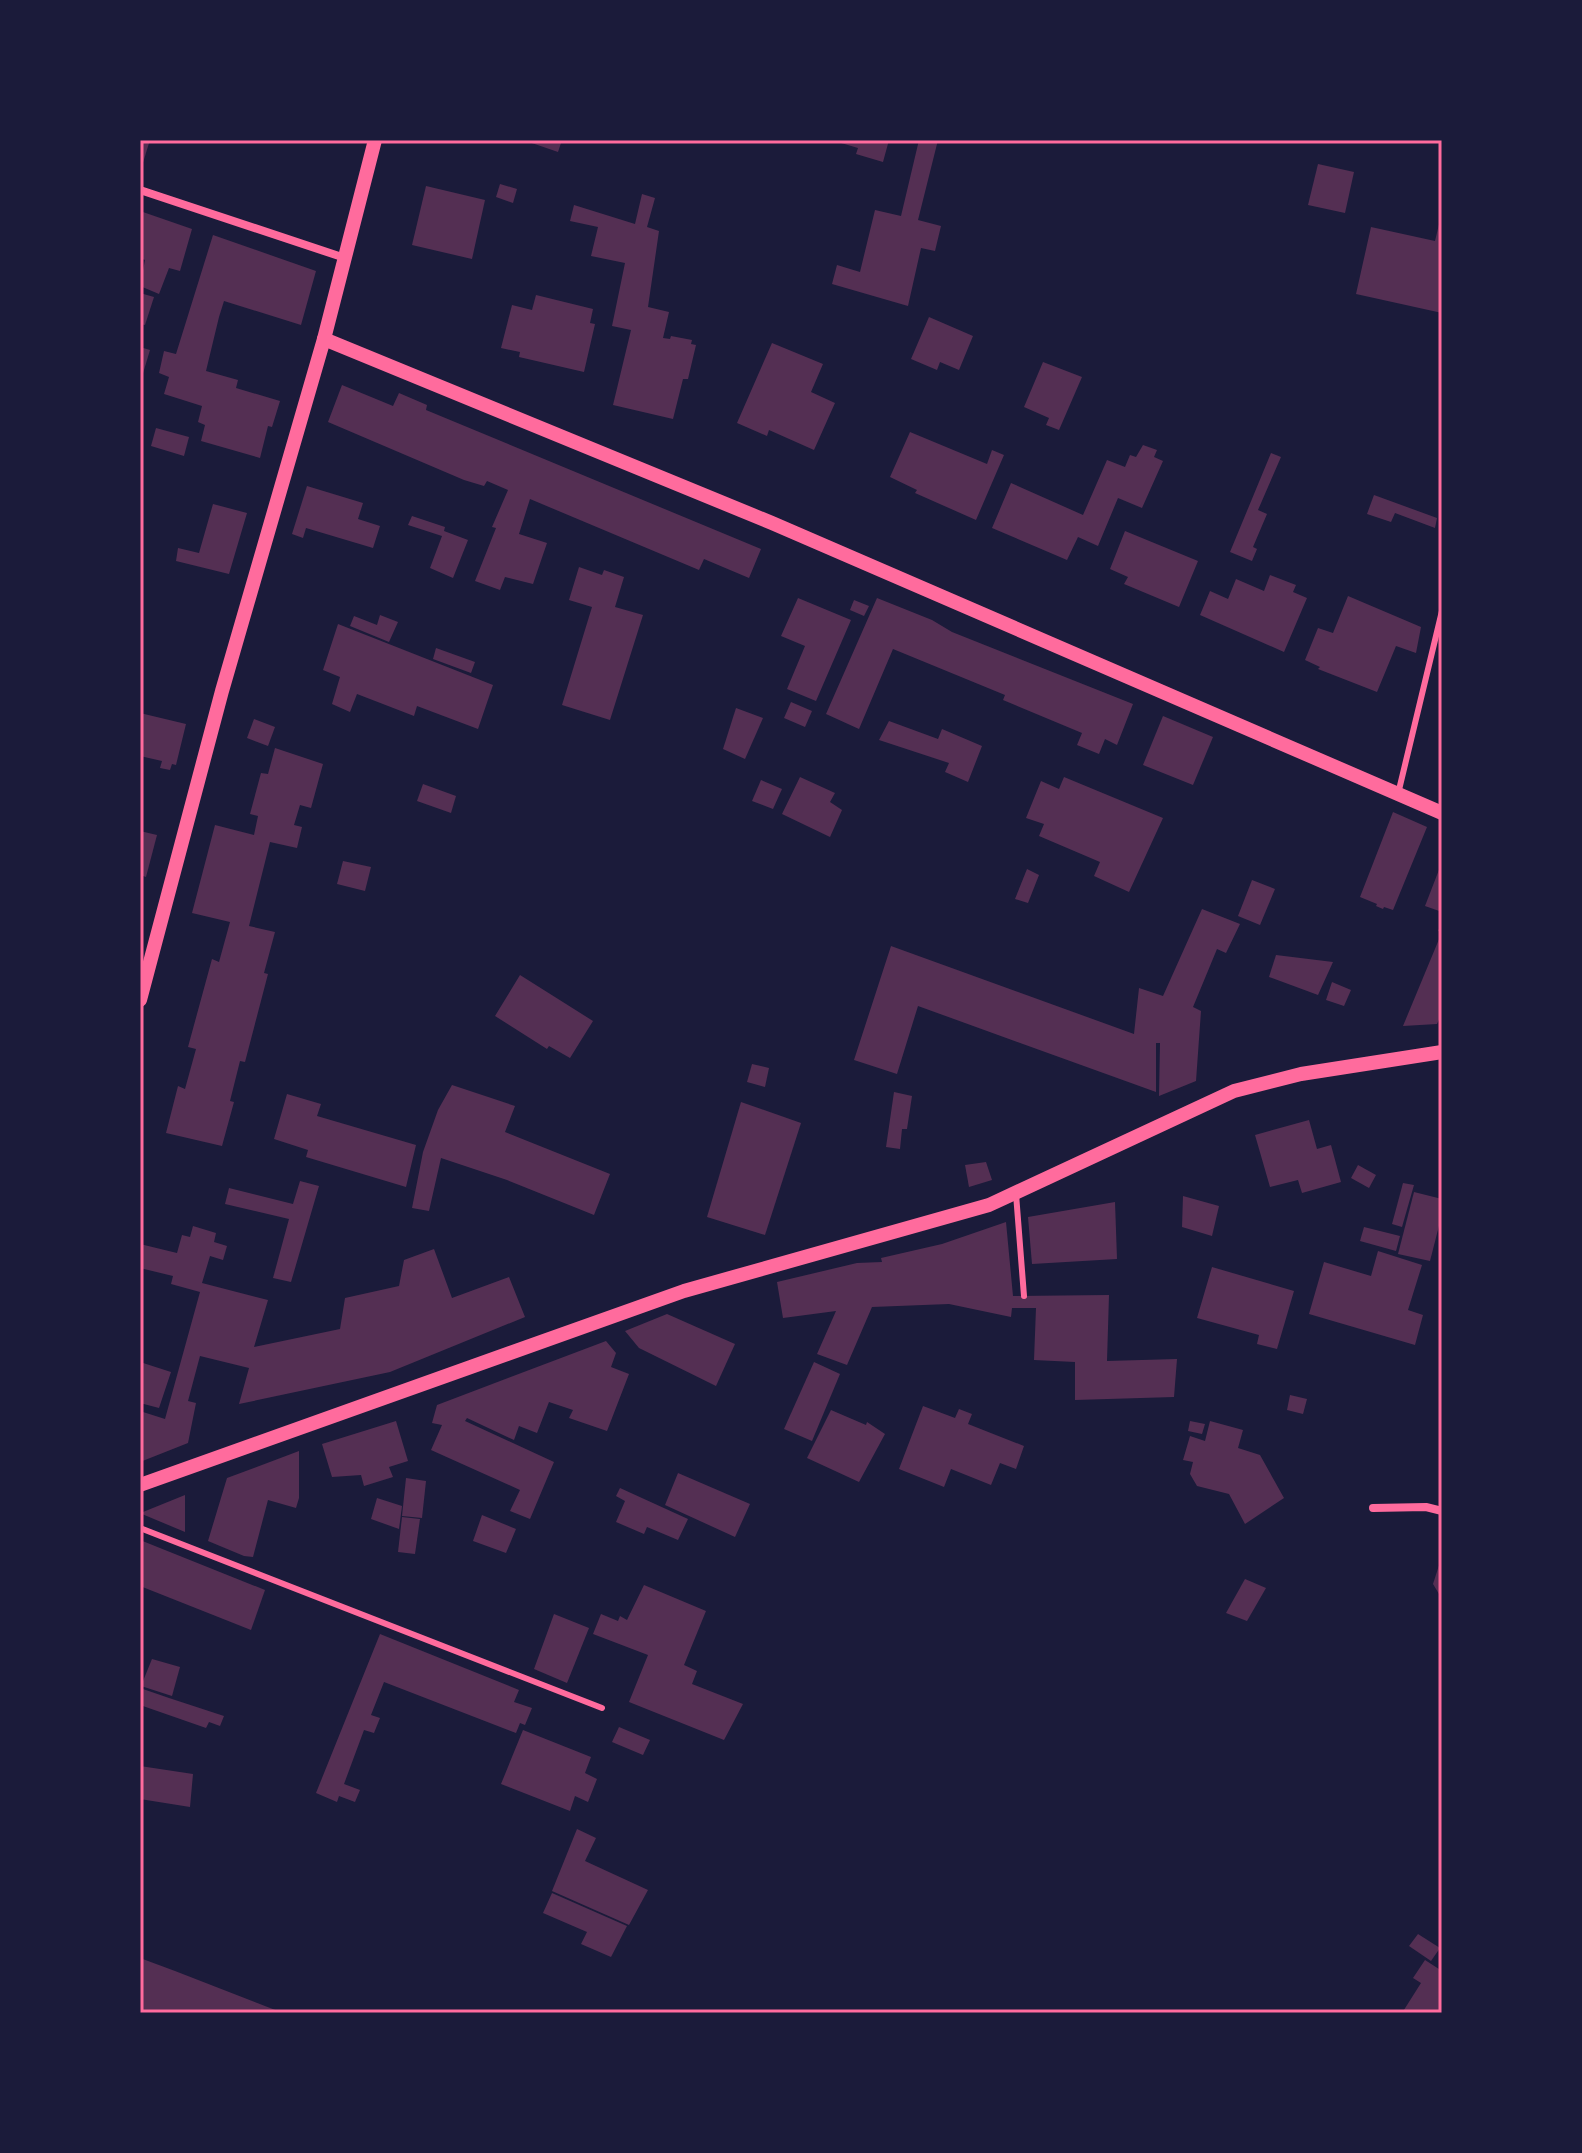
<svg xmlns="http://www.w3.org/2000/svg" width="1582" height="2153" viewBox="0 0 1582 2153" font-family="Figtree,sans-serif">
<rect width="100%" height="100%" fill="#1b1b3a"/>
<g fill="#542f53">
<polygon points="140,140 150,140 141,169 140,169"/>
<polygon points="523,140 562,140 558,152"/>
<polygon points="831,140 889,140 883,162 856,154 858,148"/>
<polygon points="919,140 938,140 918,220 941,226 935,251 921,248 908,306 832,284 837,265 860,272 875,210 901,216"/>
<polygon points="1318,164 1354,172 1345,213 1308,205"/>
<polygon points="500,184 517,189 513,203 496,197"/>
<polygon points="426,186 485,200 472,259 412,245"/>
<polygon points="642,194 655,198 647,227 659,231 648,307 669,312 663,338 670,339 671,336 692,340 691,344 696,345 688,379 683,379 673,419 613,405 631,330 612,326 625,263 591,256 598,227 570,221 574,205 635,224"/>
<polygon points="140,211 192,229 180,271 169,268 159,294 140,286 145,260 140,258"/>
<polygon points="1441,216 1442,313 1356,294 1371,227 1435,241"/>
<polygon points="213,235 316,271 301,325 224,301 219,317 206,371 238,380 236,388 280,401 272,427 268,426 260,458 201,441 205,425 198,422 202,406 164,394 169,377 159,373 164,351 176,354"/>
<polygon points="140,293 154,297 145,325 140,324"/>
<polygon points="536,295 593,309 590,323 595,324 584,372 519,357 520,352 501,348 512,305 532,310"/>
<polygon points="929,317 973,336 959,370 940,362 937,370 911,359"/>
<polygon points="772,343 823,364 811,392 835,403 814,450 769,430 767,436 737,423"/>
<polygon points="140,347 150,350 141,380 140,380"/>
<polygon points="1043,362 1082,377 1059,430 1046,425 1049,418 1024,407"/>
<polygon points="342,385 393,406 399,393 427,405 426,410 761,549 749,578 704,559 699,570 530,499 519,534 547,543 533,584 505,577 500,590 475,581 496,528 492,527 508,490 487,481 484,486 464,480 328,422"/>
<polygon points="156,428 189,437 184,456 151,446"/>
<polygon points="910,432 987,464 992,450 1004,455 976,520 915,493 917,490 890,477"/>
<polygon points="1143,445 1157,450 1154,457 1163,461 1142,508 1118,498 1098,546 1078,537 1067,560 992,528 1011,483 1083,515 1107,460 1125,467 1130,455 1136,457"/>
<polygon points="1271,453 1281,457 1258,510 1267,514 1253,547 1257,549 1252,561 1230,552"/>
<polygon points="307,486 363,503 358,519 380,526 373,548 306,528 303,538 292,534"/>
<polygon points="1374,495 1437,518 1435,528 1395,513 1391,522 1367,514"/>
<polygon points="213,504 247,513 229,574 176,561 178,548 199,553"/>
<polygon points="412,516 445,527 444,531 468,540 453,578 430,568 442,536 408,525"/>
<polygon points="1125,531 1198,561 1179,607 1124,584 1128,577 1110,569"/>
<polygon points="579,567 602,575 604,570 624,577 615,607 643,615 610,720 562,705 592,607 569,600"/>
<polygon points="1270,575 1296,585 1293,592 1307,598 1284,652 1200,615 1210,591 1228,599 1236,579 1264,591"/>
<polygon points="1348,596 1421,627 1416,653 1396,646 1377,692 1318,669 1320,667 1305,660 1318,628 1333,633"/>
<polygon points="798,598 851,620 816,701 787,689 805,646 781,636"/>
<polygon points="877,598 932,620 952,632 1133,704 1117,745 1105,739 1099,754 1077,745 1082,733 1003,700 1005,695 893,649 859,729 826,714"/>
<polygon points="854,600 869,606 864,616 850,610"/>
<polygon points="380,615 398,622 389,642 350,626 354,616 377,625"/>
<polygon points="338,624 493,685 478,729 417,706 414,716 357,694 350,712 332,704 340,677 323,670"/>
<polygon points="436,648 475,662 471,673 433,659"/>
<polygon points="791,702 812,711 805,727 784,718"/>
<polygon points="736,708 763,718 745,759 723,749"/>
<polygon points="140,713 186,724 176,765 172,764 170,770 160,768 162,761 140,756"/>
<polygon points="1163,716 1213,737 1193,785 1143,765"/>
<polygon points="254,719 275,727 268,746 247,738"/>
<polygon points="889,721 938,739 942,729 982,746 968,782 945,772 949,763 879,740"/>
<polygon points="275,748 323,764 311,808 300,805 294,825 302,827 297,848 270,842 249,926 275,932 264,973 268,974 245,1062 240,1061 230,1101 234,1102 222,1146 166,1133 178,1086 185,1089 196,1049 188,1047 212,959 219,962 230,922 192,913 215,825 254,835 258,816 250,814 261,773 268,774"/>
<polygon points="800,777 835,793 830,802 842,810 830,837 782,814"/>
<polygon points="1064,777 1163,818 1129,892 1094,876 1100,862 1039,836 1044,824 1026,818 1041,781 1059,789"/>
<polygon points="761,780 782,789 773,809 752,801"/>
<polygon points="423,784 456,796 451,813 417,801"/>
<polygon points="1393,812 1427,827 1393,910 1384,907 1383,909 1376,906 1377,904 1360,897"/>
<polygon points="140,831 157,835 146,877 140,875"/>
<polygon points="343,861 371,867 365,891 337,884"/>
<polygon points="1442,862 1442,912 1425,906"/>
<polygon points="1027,869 1039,875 1028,903 1015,899"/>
<polygon points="1252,880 1275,889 1260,925 1238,916"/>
<polygon points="1202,909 1240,924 1226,953 1217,949 1193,1007 1201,1011 1196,1081 1159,1096 1160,1043 1156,1043 1156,1092 918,1006 897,1074 854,1060 891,946 1134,1034 1139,988 1163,996"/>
<polygon points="1442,922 1442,1013 1437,1024 1403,1026 1442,932 1438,931"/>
<polygon points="1276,955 1333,962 1318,995 1269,977"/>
<polygon points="520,975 593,1021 570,1058 549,1046 547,1049 495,1016"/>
<polygon points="1332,982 1351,990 1344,1006 1326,1000"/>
<polygon points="752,1064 769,1068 765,1087 747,1082"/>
<polygon points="452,1085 515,1106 505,1132 610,1174 594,1215 507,1180 441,1158 429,1211 412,1208 423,1152 438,1110"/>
<polygon points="894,1092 912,1096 907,1129 902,1129 900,1149 886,1147"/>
<polygon points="287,1094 321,1104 317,1116 416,1145 406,1187 306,1157 308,1150 274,1139"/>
<polygon points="741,1102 801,1123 765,1235 707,1217"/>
<polygon points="1309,1120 1317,1149 1331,1145 1341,1182 1302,1193 1298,1180 1270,1187 1255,1135"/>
<polygon points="986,1162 992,1180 969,1187 965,1165"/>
<polygon points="1358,1165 1376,1175 1369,1188 1351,1178"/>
<polygon points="300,1181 319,1186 291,1282 273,1278 289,1219 225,1204 229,1188 293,1204"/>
<polygon points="1403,1183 1414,1185 1402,1227 1392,1224"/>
<polygon points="1414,1192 1442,1199 1442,1214 1430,1261 1398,1254"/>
<polygon points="1183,1196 1219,1206 1212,1236 1182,1227"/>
<polygon points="1115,1202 1117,1259 1032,1264 1028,1217"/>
<polygon points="1006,1222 1013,1296 1109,1295 1107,1361 1177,1359 1174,1397 1075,1400 1075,1362 1034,1360 1036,1308 1012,1308 1011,1317 949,1304 872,1307 847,1365 817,1354 836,1311 783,1318 777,1282 857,1263 882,1262 881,1258 942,1244"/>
<polygon points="193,1226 216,1233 214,1242 227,1246 223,1260 210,1256 202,1283 268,1300 254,1347 340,1329 345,1298 399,1286 404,1260 434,1249 452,1298 509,1277 525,1317 390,1372 239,1404 249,1368 200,1356 188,1401 196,1403 188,1443 140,1462 140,1422 143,1412 165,1419 200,1292 171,1284 173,1276 140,1268 140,1244 177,1253 182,1235 190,1237"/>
<polygon points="1364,1227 1400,1236 1396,1251 1360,1241"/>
<polygon points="1378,1251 1422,1265 1408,1310 1423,1315 1415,1345 1309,1314 1324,1262 1371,1276"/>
<polygon points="1212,1267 1294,1291 1277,1349 1257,1344 1259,1335 1197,1318"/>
<polygon points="667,1314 735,1344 716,1386 639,1348 625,1331"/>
<polygon points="606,1341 616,1353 611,1367 629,1374 607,1431 569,1418 573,1410 549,1402 537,1433 519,1426 514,1440 467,1418 465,1421 554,1462 530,1519 510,1511 520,1490 431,1450 442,1425 432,1423 437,1405"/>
<polygon points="140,1362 171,1372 159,1408 140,1403"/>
<polygon points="814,1362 840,1374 812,1441 784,1429"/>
<polygon points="1290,1395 1307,1399 1303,1414 1287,1410"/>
<polygon points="923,1406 955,1418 959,1409 972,1414 968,1424 1024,1446 1016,1469 1000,1463 991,1485 951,1469 944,1487 899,1469"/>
<polygon points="831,1410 866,1425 867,1422 885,1434 859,1482 807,1458"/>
<polygon points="396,1421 408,1461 389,1467 393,1477 364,1486 361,1475 332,1477 322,1444"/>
<polygon points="1190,1421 1205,1424 1202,1434 1188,1431"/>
<polygon points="1210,1421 1243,1430 1238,1448 1260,1455 1284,1498 1245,1524 1229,1494 1197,1486 1190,1474 1193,1462 1183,1460 1190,1436 1205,1441"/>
<polygon points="299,1451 299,1498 296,1508 268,1500 253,1557 244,1556 208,1541 227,1478"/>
<polygon points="678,1473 750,1504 735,1537 665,1505"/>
<polygon points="406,1478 426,1481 422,1518 402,1516"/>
<polygon points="620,1488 688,1519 678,1540 647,1527 644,1534 616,1522 625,1501 616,1496"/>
<polygon points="185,1495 185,1532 142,1514 143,1512"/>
<polygon points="377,1498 402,1506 399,1529 371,1519"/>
<polygon points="482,1515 516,1529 506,1553 473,1541"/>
<polygon points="402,1517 420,1519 415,1554 398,1552"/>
<polygon points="140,1540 265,1590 251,1630 140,1586"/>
<polygon points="1442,1556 1442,1599 1433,1584"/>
<polygon points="1245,1579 1266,1588 1247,1621 1226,1613"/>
<polygon points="644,1585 706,1611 684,1665 697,1671 692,1684 743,1704 724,1740 629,1702 648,1655 593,1634 601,1614 618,1621 620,1616 627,1620"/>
<polygon points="554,1614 589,1628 567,1683 534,1669"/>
<polygon points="380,1634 519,1690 514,1702 532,1708 525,1725 520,1723 516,1733 384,1682 371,1715 380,1718 374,1733 364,1730 344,1784 360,1790 355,1802 339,1796 337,1802 316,1793"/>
<polygon points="152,1659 180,1667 172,1696 141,1686"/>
<polygon points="140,1688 169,1698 224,1716 220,1726 209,1722 206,1728 140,1705"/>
<polygon points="619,1727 650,1740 643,1755 612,1742"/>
<polygon points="523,1730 591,1757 585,1773 597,1779 588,1802 575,1796 570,1811 501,1784"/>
<polygon points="140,1766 193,1774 190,1807 140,1799"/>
<polygon points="577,1829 596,1838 585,1861 648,1890 629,1925 552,1891"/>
<polygon points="552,1893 627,1926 611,1957 581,1944 587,1932 543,1913"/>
<polygon points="1418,1934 1440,1948 1431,1961 1409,1946"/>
<polygon points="140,1958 175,1971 283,2013 140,2013"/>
<polygon points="1425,1960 1442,1971 1442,2013 1402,2013 1421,1983 1413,1978"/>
</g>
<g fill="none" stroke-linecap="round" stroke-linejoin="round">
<g stroke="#ff6b9d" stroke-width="6">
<polyline points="1398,794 1442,611"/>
<polyline points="1016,1194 1024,1296"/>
<polyline points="140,1528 602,1708"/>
</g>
<g stroke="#ff6b9d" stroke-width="8">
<polyline points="140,190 345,258"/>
<polyline points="1373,1508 1426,1507 1442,1511"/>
</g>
<g stroke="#ff6b9d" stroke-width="14">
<polyline points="324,339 772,523 1442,813"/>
<polyline points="140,1000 222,691 324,339 375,140"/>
<polyline points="140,1485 684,1291 989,1205 1234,1091 1301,1074 1442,1052"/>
</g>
</g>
<rect width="1582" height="2153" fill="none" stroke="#1b1b3a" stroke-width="284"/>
<rect x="142" y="142" width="1298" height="1869" fill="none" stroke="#ff6b9d" stroke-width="3"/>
</svg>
